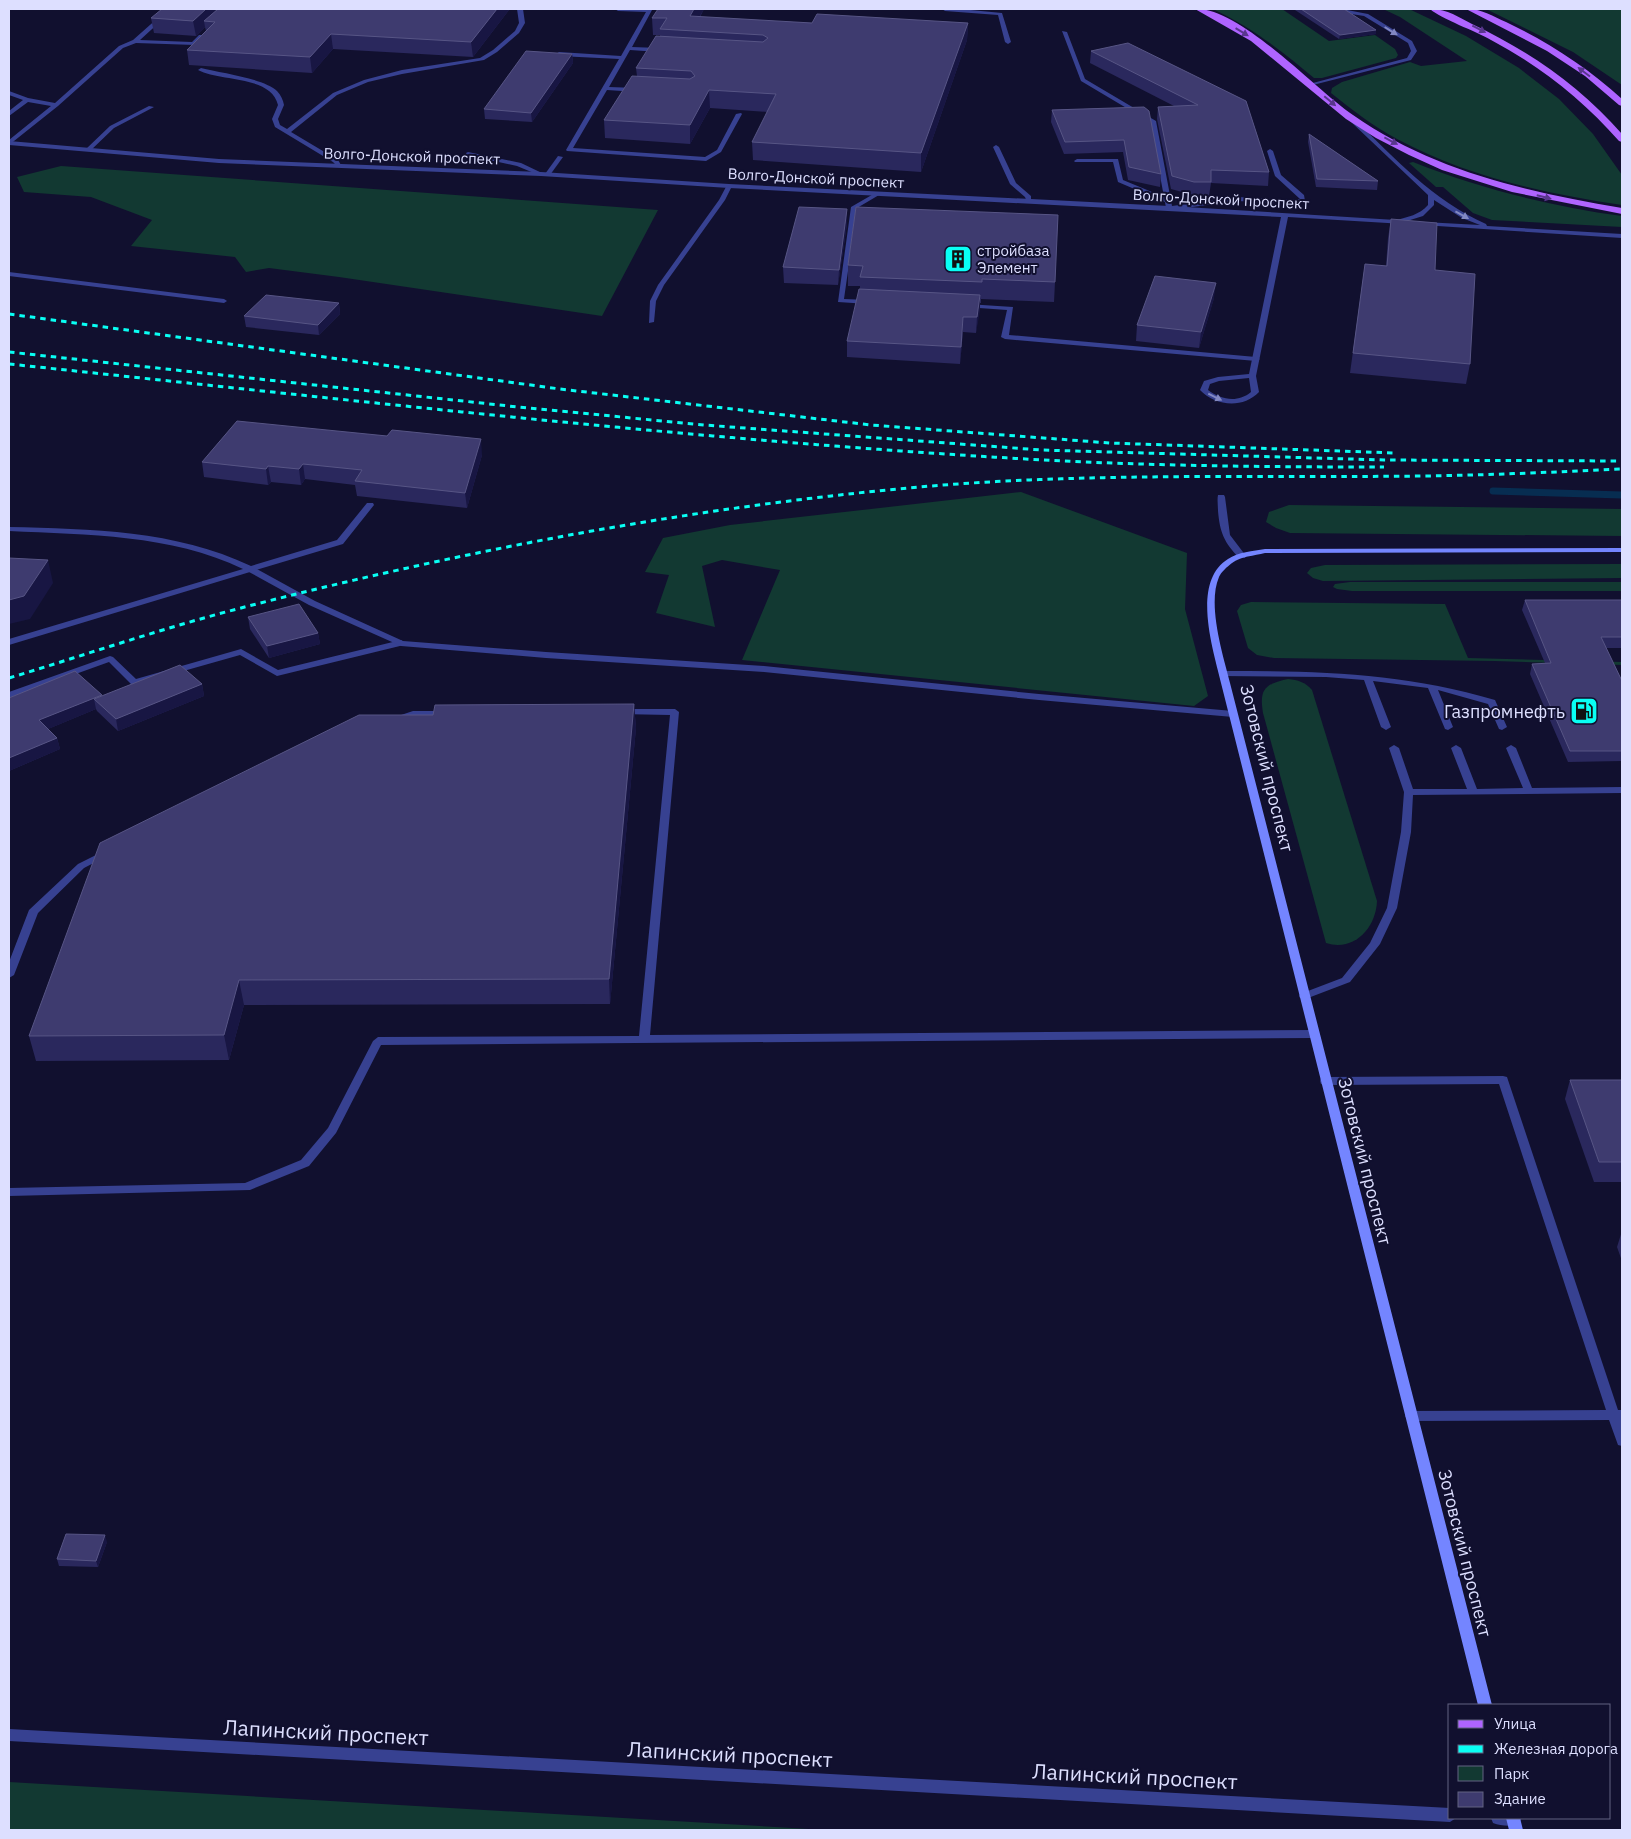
<svg xmlns="http://www.w3.org/2000/svg" width="1631" height="1839" viewBox="0 0 1631 1839" font-family="'IBM Plex Sans',sans-serif">
<rect width="100%" height="100%" fill="#11102f"/>
<g fill="#123932">
<path d="M1213,9h69l47,32 46,-6 20,14 3,6 -2,3 -74,20h-8c-32,-27 -63,-51 -101,-69z"/>
<path d="M1383,9h26l57,27 53,32 40,31 34,35 29,41v30c-77,-11 -156,-29 -225,-66 -24,-13 -45,-29 -66,-46l1,-5 10,-6 68,-20 11,4 46,-5 -67,-44z"/>
<polygon points="1486,9 1622,9 1622,85 1573,52"/>
<path d="M1413,162c68,27 137,44 209,54v11l-130,-7 -19,-7 -30,-26h-7l-27,-24z"/>
<polygon points="61,166 658,210 602,316 339,277 269,268 246,272 235,257 131,246 152,220 91,197 24,192 17,177"/>
<polygon points="1021,492 1187,553 1185,609 1208,696 1194,706 742,660 780,570 722,560 702,566 715,627 656,613 669,575 645,572 663,538 730,525"/>
<polygon points="1289,505 1622,509 1622,536 1290,533 1276,528 1266,522 1269,512"/>
<polygon points="1622,564 1622,578 1323,581 1313,578 1307,573 1311,568 1325,565"/>
<polygon points="1350,582 1622,582 1622,591 1352,591 1337,589 1333,587 1335,584"/>
<polygon points="1251,602 1445,604 1468,658 1622,662 1622,665 1494,661 1274,658 1257,655 1248,648 1237,611 1241,605"/>
<path d="M1288,679c10,1 17,3 24,11l65,211c-1,27 -23,51 -51,42l-63,-230c-4,-24 2,-29 25,-34z"/>
<polygon points="9,1782 826,1830 9,1830"/>
</g>
<g fill="none" stroke-linecap="round" stroke-linejoin="round">
<polyline stroke="#072d51" stroke-width="7" points="1493,491 1622,495"/>
<g fill="#374191" fill-rule="evenodd">
<polygon points="168,9 174,9 140,40 192,42 199,35 203,35 203,37 195,45 136,43 123,48 58,106 9,145 9,140 51,106 28,102 9,116 9,111 23,100 9,95 9,91 28,98 55,103 119,46 133,40"/>
<path d="M517,9h6l2,14 -6,10 -22,19 -13,8 -82,14 -34,8 -31,13 -46,37 47,28 3,5 -3,2 -5,-5 -58,-35 -3,-8 6,-14c-7,-30 -58,-23 -80,-35l3,-2c19,5 62,10 76,23 4,4 6,9 7,14l-6,14 2,6 7,4 46,-36 31,-13 38,-10 78,-12 13,-8 22,-19 4,-8z"/>
<polygon points="615,9 652,10 632,47 659,48 662,50 659,52 630,50 609,87 637,88 640,90 637,92 607,90 573,148 705,157 717,150 736,114 741,113 742,114 721,152 706,161 567,151 566,150 619,59 559,56 556,54 559,52 621,56 646,12 618,11"/>
<polygon points="942,9 960,9 1002,13 1011,42 1008,44 1005,42 998,15 945,11"/>
<polygon points="1347,10 1368,14 1412,41 1417,51 1411,60 1309,86 1309,84 1407,58 1411,51 1408,43 1364,16 1345,13 1345,11"/>
<polygon points="1062,31 1067,32 1085,79 1156,121 1172,206 1238,197 1292,200 1300,199 1275,176 1267,151 1270,149 1273,151 1281,175 1304,195 1305,201 1292,204 1238,201 1169,210 1166,208 1165,202 1118,182 1113,162 1075,162 1074,161 1077,159 1118,159 1123,180 1164,197 1150,122 1081,81"/>
<polygon points="149,106 154,107 114,128 90,151 86,151 86,149 110,126"/>
<polygon points="996,145 999,147 1016,183 1031,196 1031,202 1027,202 1025,197 1010,184 993,147"/>
<polygon points="468,152 521,163 544,174 541,176 517,166 466,155 466,153"/>
<polygon points="558,156 563,157 550,175 546,175 545,174"/>
<polygon points="727,185 732,186 725,200 664,285 656,301 654,322 649,323 650,301 658,285 719,200"/>
<polygon points="877,192 879,193 879,195 857,208 844,299 868,300 871,302 868,304 838,302 851,207"/>
<polygon points="9,272 224,299 227,301 224,303 9,276"/>
<polygon points="967,304 1013,307 1009,335 1256,357 1260,359 1256,361 1005,339 1001,337 1007,310 965,307 965,305"/>
<path d="M1218,495h6l1,2 5,38 16,21 -1,2h-6c-15,-16 -19,-25 -21,-47 0,-5 -1,-11 0,-16z"/>
<path d="M367,503h6l1,2 -31,39 -87,26 -1,2h-5l-241,73v-6l234,-70c-73,-35 -155,-34 -234,-38v-4c82,2 166,3 242,39l86,-26z"/>
<polygon points="401,640 405,643 404,645 277,676 240,655 134,685 131,684 109,662 9,698 9,692 110,656 113,657 136,679 241,649 278,670"/>
<path d="M1225,671c96,0 178,2 270,29l12,27 -5,3 -3,-1 -11,-25 -50,-14 15,37 -5,3 -3,-1 -17,-41 -55,-7 18,46 -5,3 -5,-3 -17,-47 -38,-3 -104,-1 -1,-2 1,-2z"/>
<polygon points="622,709 675,709 679,712 650,1035 1313,1030 1318,1034 1313,1038 381,1045 336,1133 309,1166 250,1190 9,1196 9,1188 245,1183 301,1160 328,1128 373,1041 378,1037 639,1036 670,715 619,714 618,712 619,710"/>
<polygon points="413,711 445,711 449,714 445,717 414,717 401,721 397,718 398,716"/>
<polygon points="1394,745 1399,748 1413,789 1467,789 1451,748 1456,745 1461,748 1477,789 1523,788 1506,748 1511,745 1516,748 1532,788 1622,787 1622,793 1413,795 1411,832 1397,908 1380,944 1350,982 1308,998 1300,998 1299,996 1300,994 1342,978 1370,943 1387,908 1401,832 1404,792 1389,748"/>
<polygon points="106,850 109,851 111,853 109,855 84,868 38,913 14,975 9,978 9,962 29,910 78,864"/>
<polygon points="1503,1076 1507,1077 1618,1410 1622,1410 1622,1446 1618,1445 1609,1420 1411,1421 1407,1419 1405,1416 1407,1413 1411,1411 1606,1410 1499,1084 1325,1085 1321,1084 1320,1081 1321,1078 1325,1077"/>
</g>
<g fill="#374191" fill-rule="evenodd">
<path d="M1350,119h4c42,40 78,81 132,105l1,2 135,8v4l-200,-13v-2l2,-1 56,3 -18,-7 -28,-18v5l-11,11 -16,5 -1,2 -2,1 -116,-7 -32,159 3,16c-16,17 -44,14 -59,-2l4,-9 14,-4 31,-3 32,-157 -552,-29 -188,-12 -322,-13 -210,-18v-4l210,18 322,13 188,12 440,22 227,14c12,-3 23,-5 32,-15v-10l-78,-74zM1249,378l2,14c-13,11 -30,8 -43,-2l2,-6 9,-3z"/>
<polygon points="249,568 255,568 315,601 403,641 546,652 764,666 1039,694 1233,711 1237,714 1233,717 1039,700 764,672 546,658 401,646 309,605 249,572"/>
<polygon points="9,1729 1450,1808 1450,1818 1456,1818 1450,1822 9,1741"/>
<path d="M1491,1818h30v1l-2,5c-8,3 -18,2 -26,-1z"/>
</g>
<g fill="#7485ff" fill-rule="evenodd">
<path d="M1622,548v4l-357,1c-11,3 -24,3 -33,10 -5,4 -11,9 -13,14 -12,28 4,78 11,106l262,1022h-14l-257,-1022c-8,-34 -30,-101 7,-124 10,-7 25,-8 37,-10z"/>
<polygon points="1506,1818 1520,1818 1523,1830 1509,1830"/>
</g>
<g fill="#af64ff" fill-rule="evenodd">
<path d="M1195,9c44,-3 121,81 158,106 80,56 174,77 269,93v6l-110,-22 -70,-22 -33,-15 -33,-17 -30,-19 -95,-78z"/>
<path d="M1430,9c15,-1 29,8 42,15 57,27 108,62 150,110v8l-3,-1c-37,-42 -79,-75 -128,-101 -15,-9 -50,-21 -61,-31z"/>
<path d="M1466,9c14,-1 27,7 40,13 42,20 81,45 116,77v7l-3,-1 -34,-29 -38,-25z"/>
</g>
<g stroke="#09fff4" stroke-width="3" stroke-dasharray="5.5 5" stroke-linecap="butt">
<polyline points="9,314 560,389 871,425 1110,443 1396,453"/>
<polyline points="9,352 518,407 704,425 1041,450 1384,460 1622,461"/>
<path d="M9,364c345,36 689,77 1035,96 113,6 227,7 340,7"/>
<path d="M9,678c76,-23 151,-49 228,-69 220,-57 444,-100 671,-121 172,-16 344,-10 517,-12 66,-1 131,-4 197,-7"/>
</g>
</g>
<g fill="#2a285d">
<polygon points="704,9 700,17 812,23 968,23 967,40 921,172 753,160 752,142 768,112 710,108 690,144 605,138 604,120 637,76 636,68 660,36 660,35 653,35 652,18"/>
<polygon points="1295,9 1344,9 1376,30 1376,34 1339,39 1295,10"/>
<polygon points="509,10 473,57 333,49 312,73 189,65 187,50 206,31 205,27 196,36 154,33 151,18"/>
<polygon points="1091,51 1246,101 1269,172 1268,186 1211,183 1209,196 1193,195 1171,189 1157,119 1158,107 1174,106 1090,63"/>
<polygon points="572,54 573,63 532,122 485,119 484,109"/>
<polygon points="1144,107 1161,174 1160,187 1128,180 1123,152 1064,154 1051,122 1052,110"/>
<polygon points="1309,134 1378,181 1377,190 1316,187 1308,142"/>
<polygon points="856,207 1055,282 1054,302 981,299 981,303 980,303 976,333 963,332 960,364 847,357 847,341 860,289 860,286 848,286 848,265"/>
<polygon points="847,209 847,224 838,285 784,283 783,267"/>
<polygon points="1391,219 1435,270 1470,364 1466,384 1350,373 1365,264 1386,266 1388,238"/>
<polygon points="1214,298 1199,348 1136,341 1137,325"/>
<polygon points="339,303 340,314 319,335 246,327 244,316"/>
<polygon points="482,455 467,508 357,496 355,485 305,479 301,485 271,482 268,485 204,477 202,462"/>
<polygon points="1525,600 1622,600 1622,648 1606,648 1622,681 1622,761 1568,762 1530,674 1532,664 1545,663 1522,610"/>
<polygon points="248,617 318,633 320,644 269,658 250,629"/>
<polygon points="202,684 204,696 118,731 97,711 96,709 48,729 57,738 60,749 9,771 9,698 102,696"/>
<polygon points="634,704 636,728 610,1004 244,1005 229,1060 36,1061 29,1036 433,715"/>
<polygon points="1570,1080 1622,1080 1622,1182 1594,1182 1565,1099"/>
<polygon points="1622,1231 1622,1261 1617,1247"/>
<polygon points="107,1542 98,1567 59,1566 57,1559"/>
</g>
<g fill="#181643">
<polygon points="206,9 225,9 204,21 205,27 196,36 193,21"/>
<polygon points="497,9 509,9 509,10 473,57 471,42"/>
<polygon points="694,9 704,9 691,31 690,16"/>
<polygon points="968,23 967,40 921,172 921,153"/>
<polygon points="1376,30 1376,34 1339,39 1340,35"/>
<polygon points="331,34 333,49 312,73 310,57"/>
<polygon points="572,54 573,63 532,122 531,113"/>
<polygon points="709,90 710,108 690,144 690,125"/>
<polygon points="847,209 847,224 838,285 839,270"/>
<polygon points="1216,283 1214,298 1199,348 1201,332"/>
<polygon points="980,295 980,311 976,333 977,317"/>
<polygon points="339,303 340,314 319,335 318,325"/>
<polygon points="963,317 963,332 960,364 961,347"/>
<polygon points="481,439 482,455 467,508 465,493"/>
<polygon points="303,464 305,479 301,485 299,469"/>
<polygon points="268,466 271,482 268,485 266,469"/>
<polygon points="48,560 53,583 30,619 9,624 9,600"/>
<polygon points="318,633 320,644 269,658 267,646"/>
<polygon points="202,684 204,696 118,731 116,719"/>
<polygon points="102,695 104,706 94,699 96,709 41,732 39,720"/>
<polygon points="634,704 636,728 610,1004 609,979"/>
<polygon points="57,738 60,749 9,771 9,758"/>
<polygon points="239,980 244,1005 229,1060 224,1035"/>
<polygon points="105,1535 107,1542 98,1567 96,1561"/>
</g>
<g fill="#3e3b6f" stroke="#575585">
<polygon points="162,9 206,9 193,21 151,18"/>
<polygon points="218,9 497,9 471,42 331,34 310,57 187,50 215,22 204,21"/>
<polygon points="658,9 694,9 690,16 812,23 817,14 968,23 921,153 752,142 776,94 709,90 690,125 604,120 632,76 690,79 695,76 691,71 636,68 656,36 763,42 768,38 763,35 660,29 667,18 652,18"/>
<polygon points="1301,9 1344,9 1376,30 1340,35"/>
<polygon points="1128,43 1246,101 1269,172 1211,170 1211,182 1194,182 1172,176 1158,107 1198,105 1091,51"/>
<polygon points="526,51 572,54 531,113 484,109"/>
<polygon points="1144,107 1149,111 1161,174 1129,167 1124,140 1065,142 1052,110"/>
<polygon points="1309,134 1378,181 1317,179"/>
<polygon points="799,207 847,209 839,270 783,267"/>
<polygon points="856,207 1058,215 1055,282 982,279 982,282 860,277 863,266 848,265"/>
<polygon points="1391,219 1437,223 1435,270 1475,274 1470,364 1353,353 1365,264 1387,266"/>
<polygon points="1155,276 1216,283 1201,332 1137,325"/>
<polygon points="859,289 980,295 977,317 963,317 961,347 847,341"/>
<polygon points="266,295 339,303 318,325 244,316"/>
<polygon points="237,421 387,436 392,430 481,439 465,493 355,481 362,470 303,464 299,469 268,466 266,469 202,462"/>
<polygon points="9,558 48,560 24,596 9,600"/>
<polygon points="1525,600 1622,600 1622,637 1601,637 1622,681 1622,751 1570,751 1532,664 1551,663"/>
<polygon points="299,604 318,633 267,646 248,617"/>
<polygon points="180,665 202,684 116,719 94,699"/>
<polygon points="75,671 102,695 39,720 57,738 9,758 9,698"/>
<polygon points="634,704 609,979 239,980 224,1035 29,1036 100,843 359,715 433,715 435,705"/>
<polygon points="1570,1080 1622,1080 1622,1162 1599,1162"/>
<polygon points="66,1534 105,1535 96,1561 57,1559"/>
</g>
<defs><path id="oneway-solid" d="M-6-.8H1V-3.2L6.5 0L1 3.2V.8H-6Z" transform="scale(1.25)"/></defs>
<g fill="#58368d">
<use href="#oneway-solid" transform="translate(1479 29) rotate(27)"/>
<use href="#oneway-solid" transform="translate(1242 32) rotate(31)"/>
<use href="#oneway-solid" transform="translate(1584 72) rotate(-143)"/>
<use href="#oneway-solid" transform="translate(1330 101) rotate(40)"/>
<use href="#oneway-solid" transform="translate(1391 141) rotate(28)"/>
<use href="#oneway-solid" transform="translate(1544 197) rotate(14)"/>
</g>
<g fill="#8288c2">
<use href="#oneway-solid" transform="translate(1391 31) rotate(32)"/>
<use href="#oneway-solid" transform="translate(1462 215) rotate(29)"/>
<use href="#oneway-solid" transform="translate(1215 397) rotate(26)"/>
</g>
<defs>
<symbol id="building-square" viewBox="-11 -11 22 22"><rect x="-9" y="-9" width="18" height="18" rx="4" fill="#09fff4" stroke="#11102f"/><path d="M-4-6H4V6H1V3H-1V6H-4ZM-2.5-4.3h1.7v1.8h-1.7ZM.8-4.3h1.7v1.8H.8ZM-2.5-1h1.7V.8h-1.7ZM.8-1h1.7V.8H.8Z" fill="#111"/></symbol>
<symbol id="fuel-square" viewBox="-11 -11 22 22"><rect x="-9" y="-9" width="18" height="18" rx="4" fill="#09fff4" stroke="#11102f"/><path d="M-5.5-6h7V0h2V4h1.3V-2.5L3-4.5l.8-.8L6-3V5H2.5V1h-1V6h-7ZM-4.2-4.7v3.2H.2V-4.7Z" fill="#111"/></symbol>
</defs>
<g fill-rule="evenodd">
<use href="#building-square" x="942" y="243" width="32" height="32"/>
<use href="#fuel-square" x="1568" y="695" width="32" height="32"/>
</g>
<g text-anchor="middle" dominant-baseline="central" stroke-width="4" stroke-linejoin="round" paint-order="stroke">
<g font-size="15" fill="#dddfff" stroke="#11102f">
<text transform="translate(412 156) rotate(2)">Волго-Донской проспект</text>
<text transform="translate(816 178) rotate(3)">Волго-Донской проспект</text>
<text transform="translate(1221 199) rotate(3)">Волго-Донской проспект</text>
</g>
<g font-size="15" fill="#dddfff" stroke="#11102f" text-anchor="start">
<text x="977" y="250">стройбаза<tspan x="977" dy="17">Элемент</tspan></text>
</g>
<g font-size="18" fill="#dddfff" stroke="#11102f" text-anchor="end">
<text x="1565" y="711">Газпромнефть</text>
</g>
<g font-size="18" fill="#dddfff" stroke="#11102f">
<text transform="translate(1267 768) rotate(76)">Зотовский проспект</text>
<text transform="translate(1365 1161) rotate(76)">Зотовский проспект</text>
<text transform="translate(1465 1553) rotate(76)">Зотовский проспект</text>
</g>
<g font-size="21" fill="#dddfff" stroke="#11102f">
<text transform="translate(326 1732) rotate(3)">Лапинский проспект</text>
<text transform="translate(730 1754) rotate(3)">Лапинский проспект</text>
<text transform="translate(1135 1776) rotate(3)">Лапинский проспект</text>
</g>
</g>
<rect width="1631" height="1839" fill="none" stroke="#dddfff" stroke-width="20"/>
<rect x="1448" y="1704" width="162" height="115" fill="#11102f" stroke="#636382"/>
<rect x="1458" y="1720" width="25" height="8" fill="#af64ff" stroke="#636382"/>
<text x="1494" y="1729" font-size="15" fill="#dddfff">Улица</text>
<rect x="1458" y="1745" width="25" height="8" fill="#09fff4" stroke="#636382"/>
<text x="1494" y="1754" font-size="15" fill="#dddfff">Железная дорога</text>
<rect x="1458" y="1766" width="25" height="15" fill="#123932" stroke="#636382"/>
<text x="1494" y="1779" font-size="15" fill="#dddfff">Парк</text>
<rect x="1458" y="1792" width="25" height="15" fill="#3e3b6f" stroke="#636382"/>
<text x="1494" y="1804" font-size="15" fill="#dddfff">Здание</text>
</svg>
